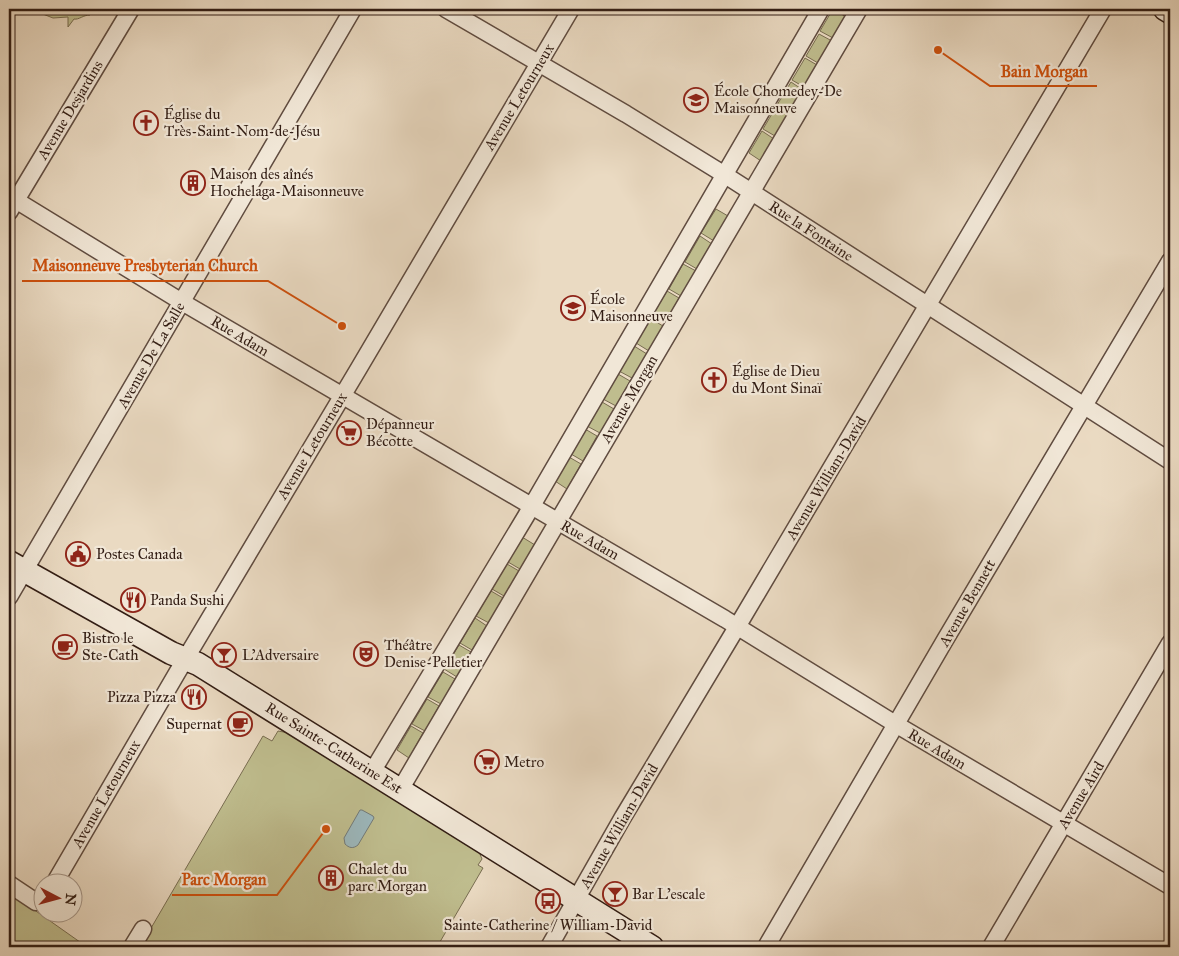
<svg xmlns="http://www.w3.org/2000/svg" width="1179" height="956" viewBox="0 0 1179 956" font-family="'IM FELL Great Primer',serif">
<rect width="100%" height="100%" fill="#eadac2"/>
<filter id="stains"><feTurbulence type="fractalNoise" baseFrequency=".004" numOctaves="4"/><feColorMatrix values="0 0 0 0 .2 0 0 0 0 .09 0 0 0 0 .02 0 0 0 .5 -.17"/></filter>
<radialGradient id="worn" r=".72"><stop offset=".6" stop-color="#630" stop-opacity="0"/><stop offset="1" stop-color="#630" stop-opacity=".3"/></radialGradient>
<g fill="#bfbd8e" stroke="#786d51">
<path d="M30,9h54l6,6c-7,0 -11,5 -16,4l-6,8v-10l-15,1z"/>
<polygon points="833,9 846,17 833,38 820,31"/>
<polygon points="819,34 832,41 818,63 806,56"/>
<polygon points="805,58 817,65 804,87 792,80"/>
<polygon points="791,82 803,90 790,112 777,105"/>
<polygon points="776,107 789,114 775,136 763,129"/>
<polygon points="762,131 774,139 761,161 749,153"/>
<polygon points="716,209 728,216 714,241 701,233"/>
<polygon points="700,236 712,244 697,269 685,262"/>
<polygon points="683,264 696,271 681,296 669,289"/>
<polygon points="667,291 679,298 665,323 652,316"/>
<polygon points="651,319 663,326 649,351 636,343"/>
<polygon points="634,346 647,354 632,378 619,371"/>
<polygon points="618,374 630,381 616,406 603,399"/>
<polygon points="602,402 614,409 600,433 587,426"/>
<polygon points="585,429 597,436 583,461 571,454"/>
<polygon points="569,457 581,464 567,489 555,481"/>
<polygon points="522,537 535,545 520,569 508,562"/>
<polygon points="507,564 519,571 504,596 492,589"/>
<polygon points="491,591 503,598 489,623 476,616"/>
<polygon points="475,618 487,626 472,650 460,643"/>
<polygon points="459,645 471,652 457,677 444,669"/>
<polygon points="443,672 455,679 441,704 428,697"/>
<polygon points="427,699 439,706 425,731 412,724"/>
<polygon points="411,726 423,733 409,758 397,750"/>
<polygon points="278,731 289,733 479,852 482,859 478,865 483,868 437,947 140,947 263,736 272,741"/>
<polygon points="9,892 87,947 9,947"/>
</g>
<path fill="#9cb8bd" stroke="#727a79" d="M360,810h2l11,6 1,2 -16,27c-5,4 -9,3 -13,-1l-1,-6z"/>
<g fill="none" stroke-linecap="round" stroke-linejoin="round">
<defs>
<g id="street">
<polyline points="446,9 626,114 725,175 1170,461"/>
<polyline points="9,196 182,302 725,619 897,725 1170,886"/>
<polyline points="9,212 131,9"/>
<polyline points="9,597 353,9"/>
<polyline points="372,772 526,516 821,9"/>
<polyline points="400,790 859,9"/>
<polyline points="9,884 36,902 42,901"/>
<polyline points="54,884 177,673 359,368 571,9"/>
<polyline points="132,947 143,929"/>
<polyline points="549,947 623,817 737,627 1103,9"/>
<polyline points="766,947 945,640 1170,261"/>
<polyline points="991,947 1170,643"/>
</g>
<g id="secondary">
<polyline points="1165,9 1170,12"/>
<polyline points="9,562 171,653 198,664 652,947"/>
</g>
</defs>
<use href="#street" stroke="#604c40" stroke-width="19"/>
<use href="#secondary" stroke="#321d14" stroke-width="25"/>
<use href="#street" stroke="#f1e7d7" stroke-width="16"/>
<use href="#secondary" stroke="#f1e7d7" stroke-width="22"/>
</g>
<defs>
<symbol id="school-ring" viewBox="-11 -11 22 22"><circle r="9.5" fill="#f1e7d7" stroke="#8f2418" stroke-width="1.5"/><path d="M0-5L7-2L0 1L-7-2ZM-4 1L0 2.5L4 1V4Q0 6-4 4Z" fill="#8f2418"/></symbol>
<symbol id="church-ring" viewBox="-11 -11 22 22"><circle r="9.5" fill="#f1e7d7" stroke="#8f2418" stroke-width="1.5"/><path d="M-1.2-6h2.4v3.5h3.3v2.4h-3.3V6h-2.4V-.1h-3.3v-2.4h3.3Z" fill="#8f2418"/></symbol>
<symbol id="building-ring" viewBox="-11 -11 22 22"><circle r="9.5" fill="#f1e7d7" stroke="#8f2418" stroke-width="1.5"/><path d="M-4-6H4V6H1V3H-1V6H-4ZM-2.5-4.3h1.7v1.8h-1.7ZM.8-4.3h1.7v1.8H.8ZM-2.5-1h1.7V.8h-1.7ZM.8-1h1.7V.8H.8Z" fill="#8f2418"/></symbol>
<symbol id="supermarket-ring" viewBox="-11 -11 22 22"><circle r="9.5" fill="#f1e7d7" stroke="#8f2418" stroke-width="1.5"/><path d="M-6-5.5h2.5l.6 2H6L4.5 2H-2.5L-4.4-4H-6ZM-1.5 3.2a1.3 1.3 0 1 0 .1 0ZM3 3.2a1.3 1.3 0 1 0 .1 0Z" fill="#8f2418"/></symbol>
<symbol id="civic-ring" viewBox="-11 -11 22 22"><circle r="9.5" fill="#f1e7d7" stroke="#8f2418" stroke-width="1.5"/><path d="M-.6-6.5H3V-4.5H.6V-3L4-1V1h2V6H-6V1h2V-1L-.6-3ZM-1.2 2.5V6h2.4V2.5Z" fill="#8f2418"/></symbol>
<symbol id="restaurant-ring" viewBox="-11 -11 22 22"><circle r="9.5" fill="#f1e7d7" stroke="#8f2418" stroke-width="1.5"/><path d="M-5-6h1v4h1v-4h1v4h1v-4h1v5L-1.5 .5V6h-2V.5L-5-1ZM5-6V6H3V1.5H1.5Q1.5-4 5-6Z" fill="#8f2418"/></symbol>
<symbol id="cafe-ring" viewBox="-11 -11 22 22"><circle r="9.5" fill="#f1e7d7" stroke="#8f2418" stroke-width="1.5"/><path d="M-5.5-4.5H6V0H3Q3 3.5 0 3.5H-2.5Q-5.5 3.5-5.5 0ZM3-3.2v2h1.7v-2ZM-6 4.5H4V6H-6Z" fill="#8f2418"/></symbol>
<symbol id="theatre-ring" viewBox="-11 -11 22 22"><circle r="9.5" fill="#f1e7d7" stroke="#8f2418" stroke-width="1.5"/><path d="M-5-5.5Q0-4 5-5.5V0Q5 5 0 6Q-5 5-5 0ZM-3.3-2.5H-1v1.5H-3.3ZM1-2.5H3.3v1.5H1ZM-2.8 1Q0 5.5 2.8 1Z" fill="#8f2418"/></symbol>
<symbol id="bar-ring" viewBox="-11 -11 22 22"><circle r="9.5" fill="#f1e7d7" stroke="#8f2418" stroke-width="1.5"/><path d="M-6-5H6L.8 .8V4.5H3.5V6h-7V4.5H-.8V.8Z" fill="#8f2418"/></symbol>
<symbol id="bus-ring" viewBox="-11 -11 22 22"><circle r="9.5" fill="#f1e7d7" stroke="#8f2418" stroke-width="1.5"/><path d="M-5-6H5V4H4V6H2V4H-2V6H-4V4H-5ZM-3.5-4V0h7V-4ZM-3.5 1.2v1.5H-2V1.2ZM2 1.2v1.5H3.5V1.2Z" fill="#8f2418"/></symbol>
</defs>
<g fill-rule="evenodd">
<use href="#school-ring" x="682" y="86" width="28" height="28"/>
<use href="#church-ring" x="132" y="109" width="28" height="28"/>
<use href="#building-ring" x="179" y="169" width="28" height="28"/>
<use href="#school-ring" x="559" y="294" width="28" height="28"/>
<use href="#church-ring" x="700" y="366" width="28" height="28"/>
<use href="#supermarket-ring" x="335" y="419" width="28" height="28"/>
<use href="#civic-ring" x="64" y="540" width="28" height="28"/>
<use href="#restaurant-ring" x="119" y="586" width="28" height="28"/>
<use href="#cafe-ring" x="51" y="633" width="28" height="28"/>
<use href="#theatre-ring" x="352" y="640" width="28" height="28"/>
<use href="#bar-ring" x="210" y="641" width="28" height="28"/>
<use href="#restaurant-ring" x="180" y="683" width="28" height="28"/>
<use href="#cafe-ring" x="226" y="710" width="28" height="28"/>
<use href="#supermarket-ring" x="473" y="748" width="28" height="28"/>
<use href="#building-ring" x="317" y="864" width="28" height="28"/>
<use href="#bar-ring" x="601" y="880" width="28" height="28"/>
<use href="#bus-ring" x="534" y="887" width="28" height="28"/>
</g>
<g text-anchor="middle" dominant-baseline="central" stroke-width="4.5" stroke-linejoin="round" paint-order="stroke">
<g font-size="15" fill="#321d14" stroke="#f1e7d7" text-anchor="start">
<text x="714" y="91">École Chomedey-De<tspan x="714" dy="17">Maisonneuve</tspan></text>
<text x="164" y="114">Église du<tspan x="164" dy="17">Très-Saint-Nom-de-Jésu</tspan></text>
<text x="210" y="174">Maison des aînés<tspan x="210" dy="17">Hochelaga-Maisonneuve</tspan></text>
<text x="590" y="299">École<tspan x="590" dy="17">Maisonneuve</tspan></text>
<text x="732" y="371">Église de Dieu<tspan x="732" dy="17">du Mont Sinaï</tspan></text>
<text x="366" y="424">Dépanneur<tspan x="366" dy="17">Bécotte</tspan></text>
<text x="96" y="554">Postes Canada</text>
<text x="150" y="600">Panda Sushi</text>
<text x="82" y="638">Bistro le<tspan x="82" dy="17">Ste-Cath</tspan></text>
<text x="384" y="645">Théâtre<tspan x="384" dy="17">Denise-Pelletier</tspan></text>
<text x="242" y="655">L'Adversaire</text>
<text x="176" y="697" text-anchor="end">Pizza Pizza</text>
<text x="222" y="724" text-anchor="end">Supernat</text>
<text x="504" y="762">Metro</text>
<text x="348" y="869">Chalet du<tspan x="348" dy="17">parc Morgan</tspan></text>
<text x="632" y="894">Bar L'escale</text>
<text x="548" y="925" text-anchor="middle">Sainte-Catherine / William-David</text>
</g>
<g font-size="15" fill="#321d14" stroke="#f1e7d7">
<text transform="translate(519 97) rotate(-59)">Avenue Letourneux</text>
<text transform="translate(70 110) rotate(-59)">Avenue Desjardins</text>
<text transform="translate(811 231) rotate(33)">Rue la Fontaine</text>
<text transform="translate(240 336) rotate(31)">Rue Adam</text>
<text transform="translate(151 355) rotate(-60)">Avenue De La Salle</text>
<text transform="translate(629 399) rotate(-60)">Avenue Morgan</text>
<text transform="translate(312 446) rotate(-59)">Avenue Letourneux</text>
<text transform="translate(826 478) rotate(-59)">Avenue William-David</text>
<text transform="translate(590 540) rotate(30)">Rue Adam</text>
<text transform="translate(967 603) rotate(-60)">Avenue Bennett</text>
<text transform="translate(334 748) rotate(32)">Rue Sainte-Catherine Est</text>
<text transform="translate(937 749) rotate(31)">Rue Adam</text>
<text transform="translate(106 794) rotate(-60)">Avenue Letourneux</text>
<text transform="translate(1081 795) rotate(-59)">Avenue Aird</text>
<text transform="translate(619 826) rotate(-60)">Avenue William-David</text>
</g>
</g>
<path fill="none" stroke="#cd500d" stroke-width="2" d="M938 50L990 86H1097M342 326L268 281H22M326 829L277 895H172"/>
<g fill="#cd500d" stroke="#f1e7d7" stroke-width="2">
<circle cx="938" cy="50" r="5"/>
<circle cx="342" cy="326" r="5"/>
<circle cx="326" cy="829" r="5"/>
</g>
<g font-size="16" text-anchor="middle" font-weight="bold" fill="#cd500d" stroke="#f1e7d7" stroke-width="4.5" stroke-linejoin="round" paint-order="stroke">
<text x="1044" y="77">Bain Morgan</text>
<text x="145" y="271">Maisonneuve Presbyterian Church</text>
<text x="224" y="885">Parc Morgan</text>
</g>
<rect width="1179" height="956" fill="none" stroke="#eadac2" stroke-width="30"/>
<rect x="10" y="10" width="1159" height="936" fill="none" stroke="#321d14" stroke-width="2.5"/>
<rect x="15" y="15" width="1149" height="926" fill="none" stroke="#321d14"/>
<g transform="translate(58 898) rotate(96)"><circle r="24" fill="#f1e7d7" stroke="#a59689"/>
<path d="M0-4L9 19L0 12L-9 19Z" fill="#8f2418"/>
<text y="-8" font-size="14" font-weight="bold" text-anchor="middle" fill="#321d14">N</text>
</g>
<rect width="100%" height="100%" filter="url(#stains)"/>
<rect width="100%" height="100%" fill="url(#worn)"/>
</svg>
